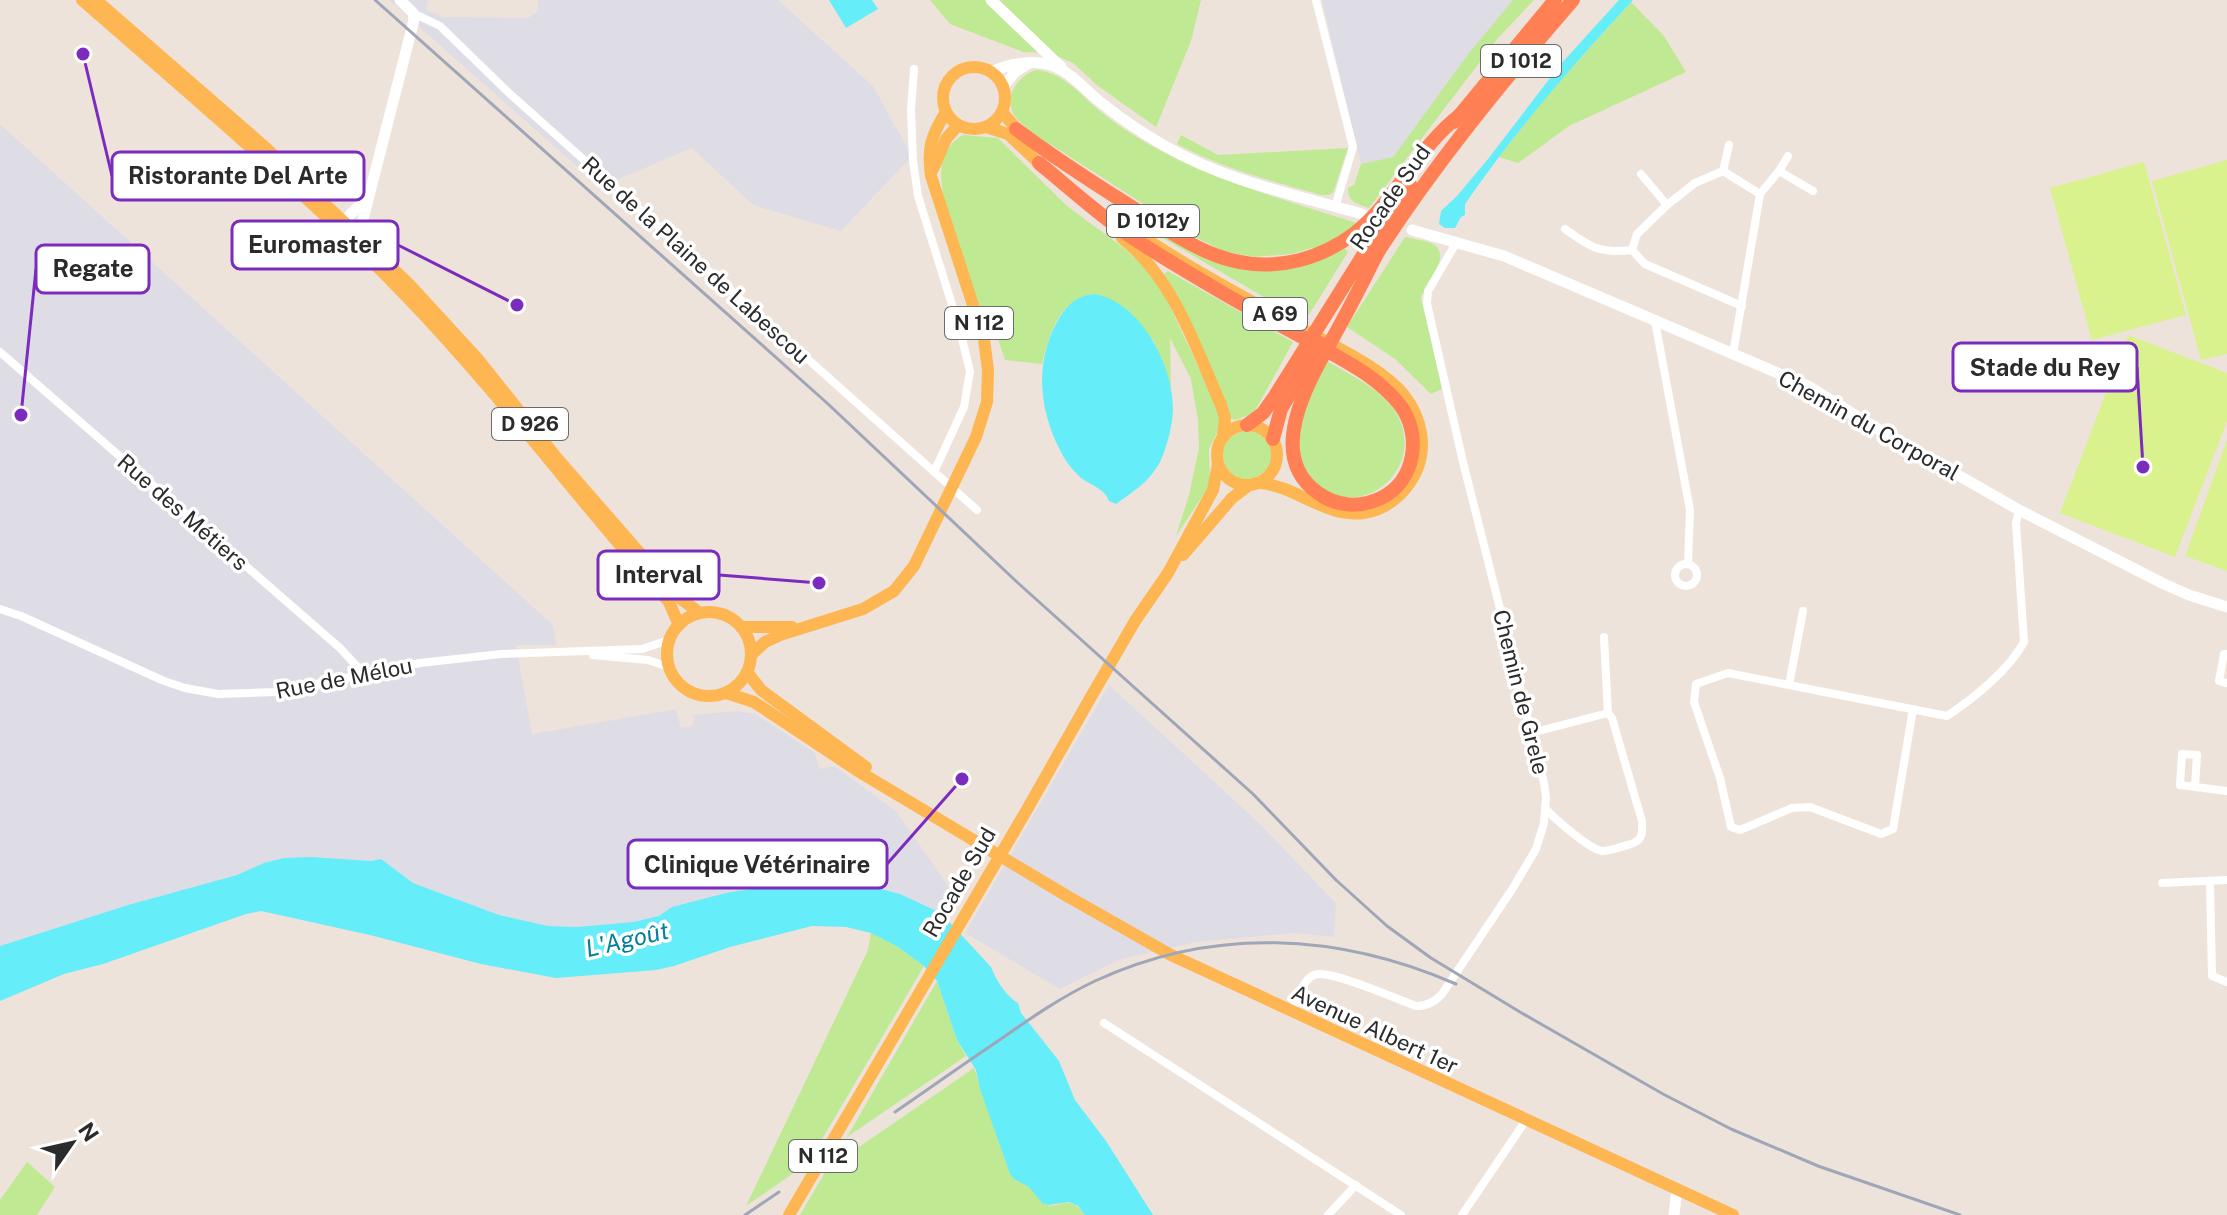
<svg xmlns="http://www.w3.org/2000/svg" width="2227" height="1215" viewBox="0 0 2227 1215" font-family="'Public Sans',sans-serif">
<rect width="100%" height="100%" fill="#eee3db"/>
<g fill="#dedde6">
<polygon points="389,0 428,0 426,10 443,17 528,18 538,11 538,0 778,0 873,86 912,156 841,231 753,205 692,148 600,187"/>
<polygon points="1322,0 1513,0 1469,53 1393,157 1361,164"/>
<polygon points="0,124 553,625 556,645 516,645 532,734 676,709 681,728 694,725 693,715 736,711 755,714 815,753 819,769 834,766 896,811 958,900 941,913 900,894 842,879 801,881 672,907 659,916 633,922 577,927 548,926 499,915 413,883 381,859 371,861 284,858 264,863 237,875 128,905 0,946"/>
<polygon points="1109,685 1258,822 1336,903 1334,937 1295,933 1196,942 1121,959 1060,989 965,933"/>
</g>
<g fill="#c0e993">
<polygon points="930,0 1201,0 1191,41 1156,127 1098,86 1073,63 1050,53 1023,52 950,24"/>
<path d="M1513,0h21l-36,38 -129,170c-11,-4 -22,-6 -21,-20l6,-3 7,-21 32,-7 76,-104z"/>
<polygon points="1631,2 1664,36 1686,72 1569,126 1518,163 1499,157 1547,95"/>
<path d="M1036,70c31,3 46,28 70,46 73,56 164,79 251,107l-21,17 -21,11 -3,-3 -21,6 -37,3 -31,-6 -30,-15 -143,-92 -3,2c-9,-9 -21,-17 -29,-26 -17,-19 -3,-43 18,-50z"/>
<path d="M963,135l35,3 69,68 58,43 26,24 15,25 52,111 3,12 -4,12 -8,16 1,36 -34,51 13,-41 10,-47 -1,-28 -7,-41 -21,-41 1,50 -8,-25 -10,-23 -59,-46c-34,3 -45,41 -52,70l-37,-4 -16,-47 -11,-9c-8,-22 -15,-44 -22,-66 -10,-32 -31,-81 7,-103z"/>
<path d="M1181,135l37,20 130,-7 -15,45 -5,2h-7c-50,-14 -99,-27 -144,-51z"/>
<polygon points="1086,184 1245,269 1344,248 1348,252 1305,321 1149,230"/>
<path d="M1405,237c8,2 18,3 26,6 23,10 -4,40 -10,55l21,91 -11,5 -36,-35 -48,-32z"/>
<polygon points="1168,271 1293,342 1256,409 1249,415 1235,420 1230,418 1178,297 1164,274"/>
<path d="M1327,361c21,13 49,25 65,46 11,13 16,36 10,52 -14,40 -65,54 -92,17 -4,-6 -9,-14 -11,-22 -4,-28 13,-70 28,-93z"/>
<circle cx="1247" cy="455" r="24"/>
<polygon points="871,933 898,947 924,966 808,1163 746,1206 868,950"/>
<polygon points="937,981 957,1040 966,1056 847,1137"/>
<path d="M974,1068l36,106c6,7 14,8 21,15 4,4 8,12 13,15 16,7 23,-13 41,11h-285l27,-46z"/>
<polygon points="27,1162 55,1187 37,1215 0,1215 0,1200"/>
</g>
<g fill="#d9f28e">
<polygon points="2227,160 2227,354 2201,360 2152,181"/>
<polygon points="2144,162 2186,315 2092,340 2050,188"/>
<polygon points="2128,335 2227,373 2227,421 2175,557 2060,513"/>
<polygon points="2227,440 2227,571 2185,556"/>
</g>
<g fill="#65edf9">
<polygon points="829,0 872,0 878,9 846,28"/>
<path d="M1619,0h14c-60,65 -118,131 -168,204v11l-4,2 -6,11h-10l-6,-4 2,-13 16,-15 31,-37 72,-94z"/>
<path d="M1094,294c46,7 79,71 79,114 0,16 -6,39 -13,54 -11,20 -26,29 -44,42l-7,-3c-4,-12 -18,-16 -28,-23 -9,-8 -17,-19 -22,-30 -20,-40 -24,-86 -2,-126 9,-16 18,-26 37,-28z"/>
<path d="M311,857l60,4 10,-2 32,24 86,32 49,11 29,1 56,-5 26,-6 13,-9 54,-14 75,-12 41,-2 58,15 41,19 50,54c5,13 15,29 27,36l3,10 38,48 16,39 31,41 47,74h-68l-7,-9 -9,-4 -21,3 -6,-2 -13,-16 -15,-8 -4,-5 -30,-85 -4,-19 -19,-30 -20,-59 -13,-15 -26,-19 -27,-14 -25,-6 -34,-1 -82,21 -56,19 -18,4 -100,8 -75,-14 -111,-29 -109,-24 -15,3 -143,50 -39,10 -64,27v-55l128,-41 109,-30 27,-12 20,-5z"/>
</g>
<g fill="none" stroke-linecap="round" stroke-linejoin="round">
<g stroke="#fff" stroke-width="8">
<polyline points="1316,0 1353,147 1335,207"/>
<polyline points="413,13 440,26 510,94 977,510"/>
<polyline points="914,69 911,110 913,161 918,196 959,327 970,371 964,407 934,472"/>
<polyline points="1723,171 1729,145"/>
<polyline points="1779,171 1788,156"/>
<polyline points="1641,174 1667,205"/>
<path d="M1565,229c25,18 35,25 67,21"/>
<polyline points="1632,250 1637,234 1667,205 1695,183 1723,171 1760,194"/>
<polyline points="1632,250 1645,264 1742,306"/>
<polyline points="1655,321 1690,510 1688,564"/>
<polyline points="0,352 340,648 364,674"/>
<polyline points="1733,354 1760,194 1779,171 1813,191"/>
<circle cx="1686" cy="575" r="11"/>
<polyline points="0,609 21,616 164,681 185,688 218,694 276,692 420,663 501,654 642,649 669,640"/>
<polyline points="2227,654 2224,654 2219,681 2227,683"/>
<polyline points="593,655 648,660 669,667"/>
<polyline points="1789,685 1803,611"/>
<path d="M1913,709l-20,120 -12,5 -71,-27 -18,1 -52,22 -9,-3 -11,-49 -26,-76 2,-18 32,-11 219,43c27,-18 62,-46 77,-74l-8,-119 3,-13"/>
<polyline points="1531,733 1608,713"/>
<polyline points="2195,787 2197,755 2182,754 2180,785 2227,791"/>
<path d="M1545,808c10,11 44,41 57,43 8,0 18,-4 26,-6 14,-4 15,-10 14,-24l-30,-103 -4,-5 -4,-76"/>
<polyline points="2210,882 2212,976 2227,982"/>
<polyline points="2162,883 2227,880"/>
<path d="M1291,1012c6,-11 11,-32 23,-37 14,-7 85,25 102,31 11,0 19,-4 26,-12l71,-106 23,-39 8,-26 2,-26 -2,-14 -81,-321 -36,-158 1,-13 28,-48"/>
<polyline points="1104,1023 1401,1215"/>
<polyline points="1328,1215 1356,1185"/>
<polyline points="1462,1215 1526,1120"/>
</g>
<g stroke="#fff" stroke-width="11">
<polyline points="991,0 1061,67"/>
<path d="M991,72c21,-9 43,-14 65,-5 17,7 29,23 43,34 21,17 43,32 66,45 60,35 131,49 197,68"/>
<polyline points="1003,87 1015,72 1029,63"/>
<polyline points="344,221 367,198"/>
<polyline points="1412,230 1504,256 1808,386 1876,428 2019,510 2164,584 2189,595 2227,607"/>
<polyline points="359,235 414,20 413,13 400,0"/>
<polyline points="1674,1215 1676,1197 1679,1190"/>
</g>
<g stroke="#fdb652" stroke-width="12">
<path d="M82,0c111,97 224,192 326,298 93,97 172,204 261,304l10,23"/>
<polyline points="96,0 266,148 409,284 477,358 556,457 645,559 681,599 700,613"/>
<circle cx="974" cy="98" r="31"/>
<polyline points="1002,112 1021,134"/>
<polyline points="986,127 1008,134 1046,170"/>
<polyline points="933,169 946,139 958,125"/>
<path d="M1115,217c54,40 114,72 172,104 33,18 94,45 117,74 18,23 24,54 11,79 -10,20 -29,36 -51,39 -39,5 -67,-27 -104,-30"/>
<path d="M1122,238c52,41 73,108 99,167l4,13 -2,19"/>
<circle cx="1247" cy="455" r="30"/>
<polyline points="1183,555 1232,498 1248,486"/>
<circle cx="709" cy="654" r="42"/>
<polyline points="741,627 792,627"/>
<path d="M751,655l14,-13 15,-7 83,-26 31,-18 20,-25 62,-129 11,-35 1,-32 -4,-31 -53,-163c-4,-28 0,-40 15,-64"/>
<polyline points="747,672 761,690 866,767"/>
<polyline points="726,693 754,702 858,771 1067,896 1171,955 1733,1215"/>
<polyline points="789,1215 1025,813 1092,695 1135,621 1168,573 1213,490 1218,464"/>
</g>
<g stroke="#ff8055" stroke-width="14">
<polyline points="1454,122 1555,0"/>
<path d="M1016,129c36,27 73,51 111,75 56,36 103,74 173,56 19,-5 39,-15 55,-27 41,-33 63,-86 105,-118"/>
<path d="M1039,163c28,23 56,48 85,69 28,19 58,37 87,54 35,21 71,40 106,59 30,17 61,32 83,60 22,29 16,76 -19,93 -21,10 -44,9 -63,-5 -58,-41 -2,-123 22,-168 14,-25 26,-50 39,-75"/>
<path d="M1374,258c59,-92 128,-176 199,-258"/>
<polyline points="1247,425 1263,413 1275,396 1372,241 1410,184"/>
<polyline points="1273,439 1281,409 1320,343"/>
</g>
<g stroke="#9ea6b7" stroke-width="3">
<polyline points="375,0 827,403 1018,583 1253,794 1336,880 1387,926 1431,958 1520,1012 1663,1094 1731,1129 1818,1166 1960,1215"/>
<path d="M895,1112c35,-24 70,-49 106,-73 30,-21 60,-42 94,-58 118,-55 244,-48 361,3"/>
<polyline points="745,1215 779,1192"/>
</g>
</g>
<g text-anchor="middle" dominant-baseline="central" stroke-width="7" stroke-linejoin="round" paint-order="stroke">
<g fill="#fff" stroke="#6b6b6b" stroke-width="2">
<rect x="1481" y="45" width="80" height="32" rx="6"/>
<rect x="1107" y="205" width="92" height="32" rx="6"/>
<rect x="1243" y="298" width="64" height="32" rx="6"/>
<rect x="945" y="307" width="68" height="32" rx="6"/>
<rect x="492" y="408" width="76" height="32" rx="6"/>
<rect x="789" y="1140" width="68" height="32" rx="6"/>
</g>
<g font-size="20" font-weight="bold" fill="#2b2b2b">
<text x="1521" y="61">D 1012</text>
<text x="1153" y="221">D 1012y</text>
<text x="1275" y="314">A 69</text>
<text x="979" y="323">N 112</text>
<text x="530" y="424">D 926</text>
<text x="823" y="1156">N 112</text>
</g>
<g font-size="22" fill="#2b2b2b" stroke="#fff">
<text transform="translate(1390 197) rotate(-55)">Rocade Sud</text>
<text transform="translate(696 260) rotate(42)">Rue de la Plaine de Labescou</text>
<text transform="translate(1869 425) rotate(29)">Chemin du Corporal</text>
<text transform="translate(183 512) rotate(41)">Rue des Métiers</text>
<text transform="translate(344 678) rotate(-11)">Rue de Mélou</text>
<text transform="translate(1521 692) rotate(76)">Chemin de Grele</text>
<text transform="translate(959 882) rotate(-60)">Rocade Sud</text>
<text transform="translate(1375 1029) rotate(25)">Avenue Albert 1er</text>
</g>
<g font-size="24" font-style="italic" fill="#048199" stroke="#fff">
<text transform="translate(627 939) rotate(-13)">L'Agoût</text>
</g>
</g>
<path fill="none" stroke="#7b2cbf" stroke-width="3" d="M83 54L112 176M517 305L398 245M21 415L36 269M2143 467L2137 367M819 583L719 575M962 779L887 864"/>
<g fill="#7b2cbf" stroke="#fff" stroke-width="3">
<circle cx="83" cy="54" r="8"/>
<circle cx="517" cy="305" r="8"/>
<circle cx="21" cy="415" r="8"/>
<circle cx="2143" cy="467" r="8"/>
<circle cx="819" cy="583" r="8"/>
<circle cx="962" cy="779" r="8"/>
</g>
<g fill="#fff" stroke="#7b2cbf" stroke-width="3">
<rect x="112" y="152" width="252" height="48" rx="8"/>
<rect x="232" y="221" width="166" height="48" rx="8"/>
<rect x="36" y="245" width="113" height="48" rx="8"/>
<rect x="1953" y="343" width="184" height="48" rx="8"/>
<rect x="598" y="551" width="121" height="48" rx="8"/>
<rect x="628" y="840" width="259" height="48" rx="8"/>
</g>
<g font-size="24" text-anchor="middle" font-weight="bold" fill="#2b2b2b">
<text x="238" y="184">Ristorante Del Arte</text>
<text x="315" y="253">Euromaster</text>
<text x="93" y="277">Regate</text>
<text x="2045" y="376">Stade du Rey</text>
<text x="659" y="583">Interval</text>
<text x="757" y="873">Clinique Vétérinaire</text>
</g>
<g transform="translate(72 1143) rotate(56)" stroke="#ffffff" stroke-width="6" paint-order="stroke">
<path d="M0-6L14 30L0 20L-14 30Z" fill="#2b2b2b"/>
<text y="-12" font-size="22" font-weight="bold" text-anchor="middle" fill="#2b2b2b">N</text>
</g>
</svg>
